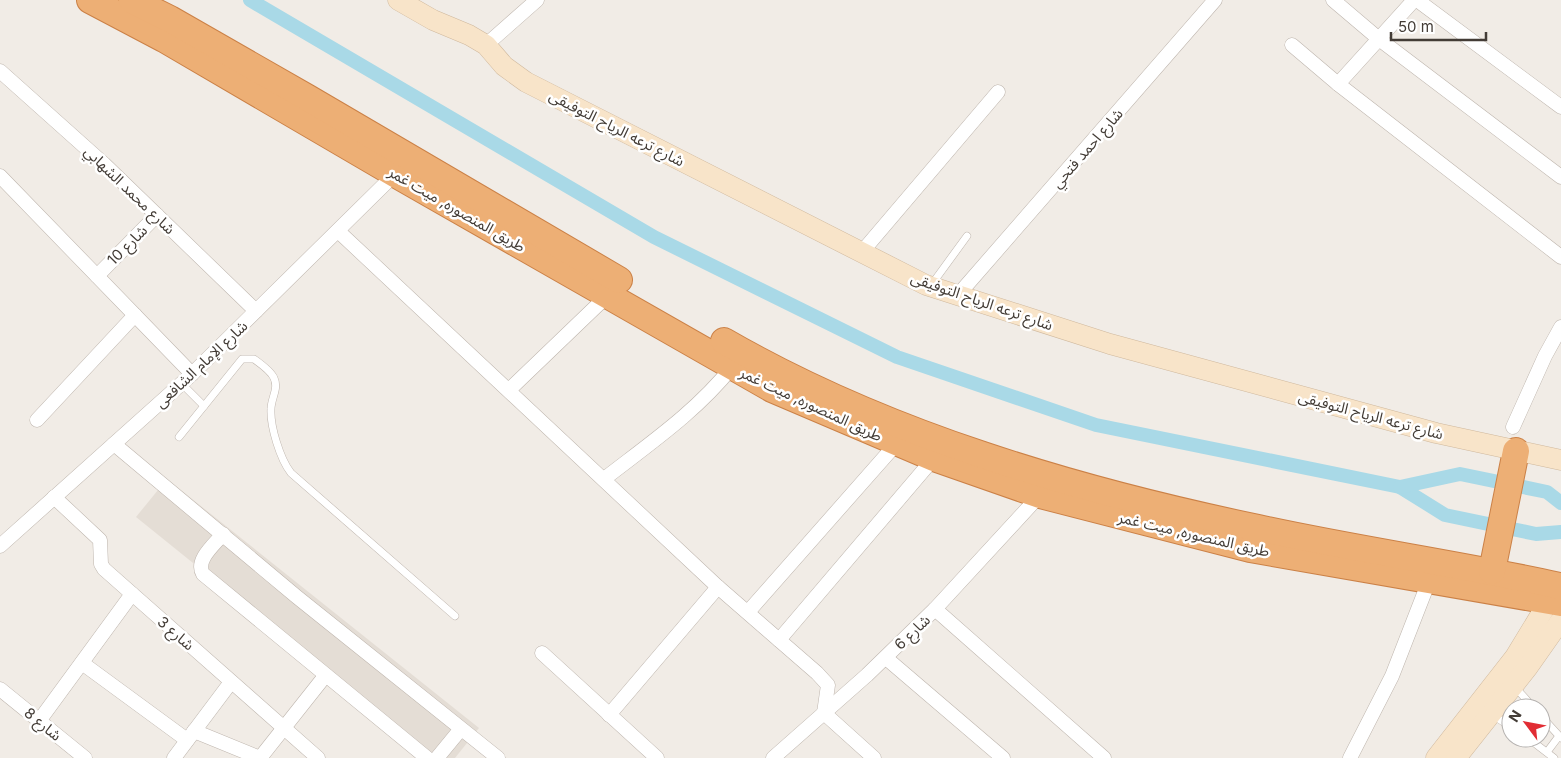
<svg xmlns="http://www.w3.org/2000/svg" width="1561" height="758" viewBox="0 0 1561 758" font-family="Inter,'Noto Sans Arabic',sans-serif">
<rect width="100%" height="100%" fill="#f1ece6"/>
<polygon fill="#e4ddd5" points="167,479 479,728 455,758 435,758 136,517"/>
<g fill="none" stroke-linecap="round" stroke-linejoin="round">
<g stroke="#a9d9e7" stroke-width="14">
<polyline points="250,0 654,237 897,357 1096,425 1400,487 1445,515 1536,534 1561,532"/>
<polyline points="1400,487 1460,474 1547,492 1561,503"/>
</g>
<defs>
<g id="lane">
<polyline points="932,284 967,236"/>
<polyline points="182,384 204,406"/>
<path d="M179,437l63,-78h12c7,5 17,12 20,19 5,11 -3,20 -3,31 -1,17 9,50 20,64l164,143"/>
<polyline points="1514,686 1534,708"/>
<polyline points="1491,714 1511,727"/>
<polyline points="1541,716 1561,738"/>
<polyline points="1528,738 1554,758"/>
<polyline points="1547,752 1559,736"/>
</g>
<g id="street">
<polyline points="1333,0 1379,39 1561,177"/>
<polyline points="1417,0 1561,107"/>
<polyline points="486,45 537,0"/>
<polyline points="1292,45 1338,84 1561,257"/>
<polyline points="0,71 104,164 256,311"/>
<polyline points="1338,84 1414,0"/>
<polyline points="0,176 192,374"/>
<polyline points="338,231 718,587 817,673 828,685 824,713 874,758"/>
<polyline points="861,253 998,92"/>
<polyline points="97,276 157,215"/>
<polyline points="958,295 1215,0"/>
<polyline points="509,390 608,295"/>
<polyline points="37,420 135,315"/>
<polyline points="1513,427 1545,356 1561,327"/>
<polyline points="114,444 297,597 498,758"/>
<path d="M604,479c45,-35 92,-67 128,-112"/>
<polyline points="54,497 100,540 101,564 104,569 318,758"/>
<path d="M223,534c-9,11 -28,26 -20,40l224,184"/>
<polyline points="0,546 192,374 395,174"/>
<polyline points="935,609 1104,758"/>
<polyline points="748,612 897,443"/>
<polyline points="779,640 934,458"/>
<polyline points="542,653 657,758"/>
<polyline points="886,658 1003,758"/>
<polyline points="82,663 187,740"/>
<polyline points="0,689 85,758"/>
<polyline points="609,715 718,587"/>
<polyline points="39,721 132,594"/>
<polyline points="194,731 260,758"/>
<polyline points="174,758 231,682"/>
<polyline points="260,758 325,676"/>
<polyline points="437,758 460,730"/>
<polyline points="773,758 867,675 935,609 1040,495"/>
<polyline points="1350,758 1392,676 1429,581"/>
</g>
<g id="secondary">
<polyline points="398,0 433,20 469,35 486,45 504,66 526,82 926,285 1110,344 1436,433 1561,460"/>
<polyline points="1436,758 1515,657 1549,601"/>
<polyline points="1456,758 1528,667 1561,620"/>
</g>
<g id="highway">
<polyline points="90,0 164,39 395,174 772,389 934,458 1040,495 1250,549 1561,603"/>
<polyline points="132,0 170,19 308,98 619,280"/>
<path d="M724,341c161,93 352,149 534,187 100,22 202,36 302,58"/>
<polyline points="1492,571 1516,451"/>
</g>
</defs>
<use href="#lane" stroke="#beb5ad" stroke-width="8"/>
<use href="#street" stroke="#beb5ad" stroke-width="15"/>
<use href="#secondary" stroke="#cfb89d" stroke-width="21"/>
<use href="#highway" stroke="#cb8147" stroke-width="28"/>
<use href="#lane" stroke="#fff" stroke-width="7"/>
<use href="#street" stroke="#fff" stroke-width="14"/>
<use href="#secondary" stroke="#f8e4c9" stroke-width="20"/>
<use href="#highway" stroke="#edaf75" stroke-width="26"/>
</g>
<g text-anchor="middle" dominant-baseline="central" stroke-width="5" stroke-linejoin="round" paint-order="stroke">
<g font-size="15" fill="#433c36" stroke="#fff">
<text transform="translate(617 128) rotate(27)">شارع ترعه الرياح التوفيقى</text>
<text transform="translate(1087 148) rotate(-49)">شارع احمد فتحي</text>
<text transform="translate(130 190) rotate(44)">شارع محمد الشهابي</text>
<text transform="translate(457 209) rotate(30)">طريق المنصوره, ميت غمر</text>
<text transform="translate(127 245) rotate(-45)">شارع 10</text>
<text transform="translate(982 301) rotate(19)">شارع ترعه الرياح التوفيقى</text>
<text transform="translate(201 364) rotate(-43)">شارع الإمام الشافعى</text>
<text transform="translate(811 404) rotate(25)">طريق المنصوره, ميت غمر</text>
<text transform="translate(1371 415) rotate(15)">شارع ترعه الرياح التوفيقى</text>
<text transform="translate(1194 534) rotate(13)">طريق المنصوره, ميت غمر</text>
<text transform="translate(912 632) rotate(-44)">شارع 6</text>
<text transform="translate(176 633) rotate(41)">شارع 3</text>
<text transform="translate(43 724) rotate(39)">شارع 8</text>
</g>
</g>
<g transform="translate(1526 723) rotate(302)"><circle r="24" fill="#ffffff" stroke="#b4b1af"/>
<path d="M0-4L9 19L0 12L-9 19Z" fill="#e12d34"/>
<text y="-8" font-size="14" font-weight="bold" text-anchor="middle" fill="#433c36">N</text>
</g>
<path d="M1391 32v8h95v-8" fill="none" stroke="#433c36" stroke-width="2.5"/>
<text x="1398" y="32" font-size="15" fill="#433c36" stroke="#ffffff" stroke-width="4" paint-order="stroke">50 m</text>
</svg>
